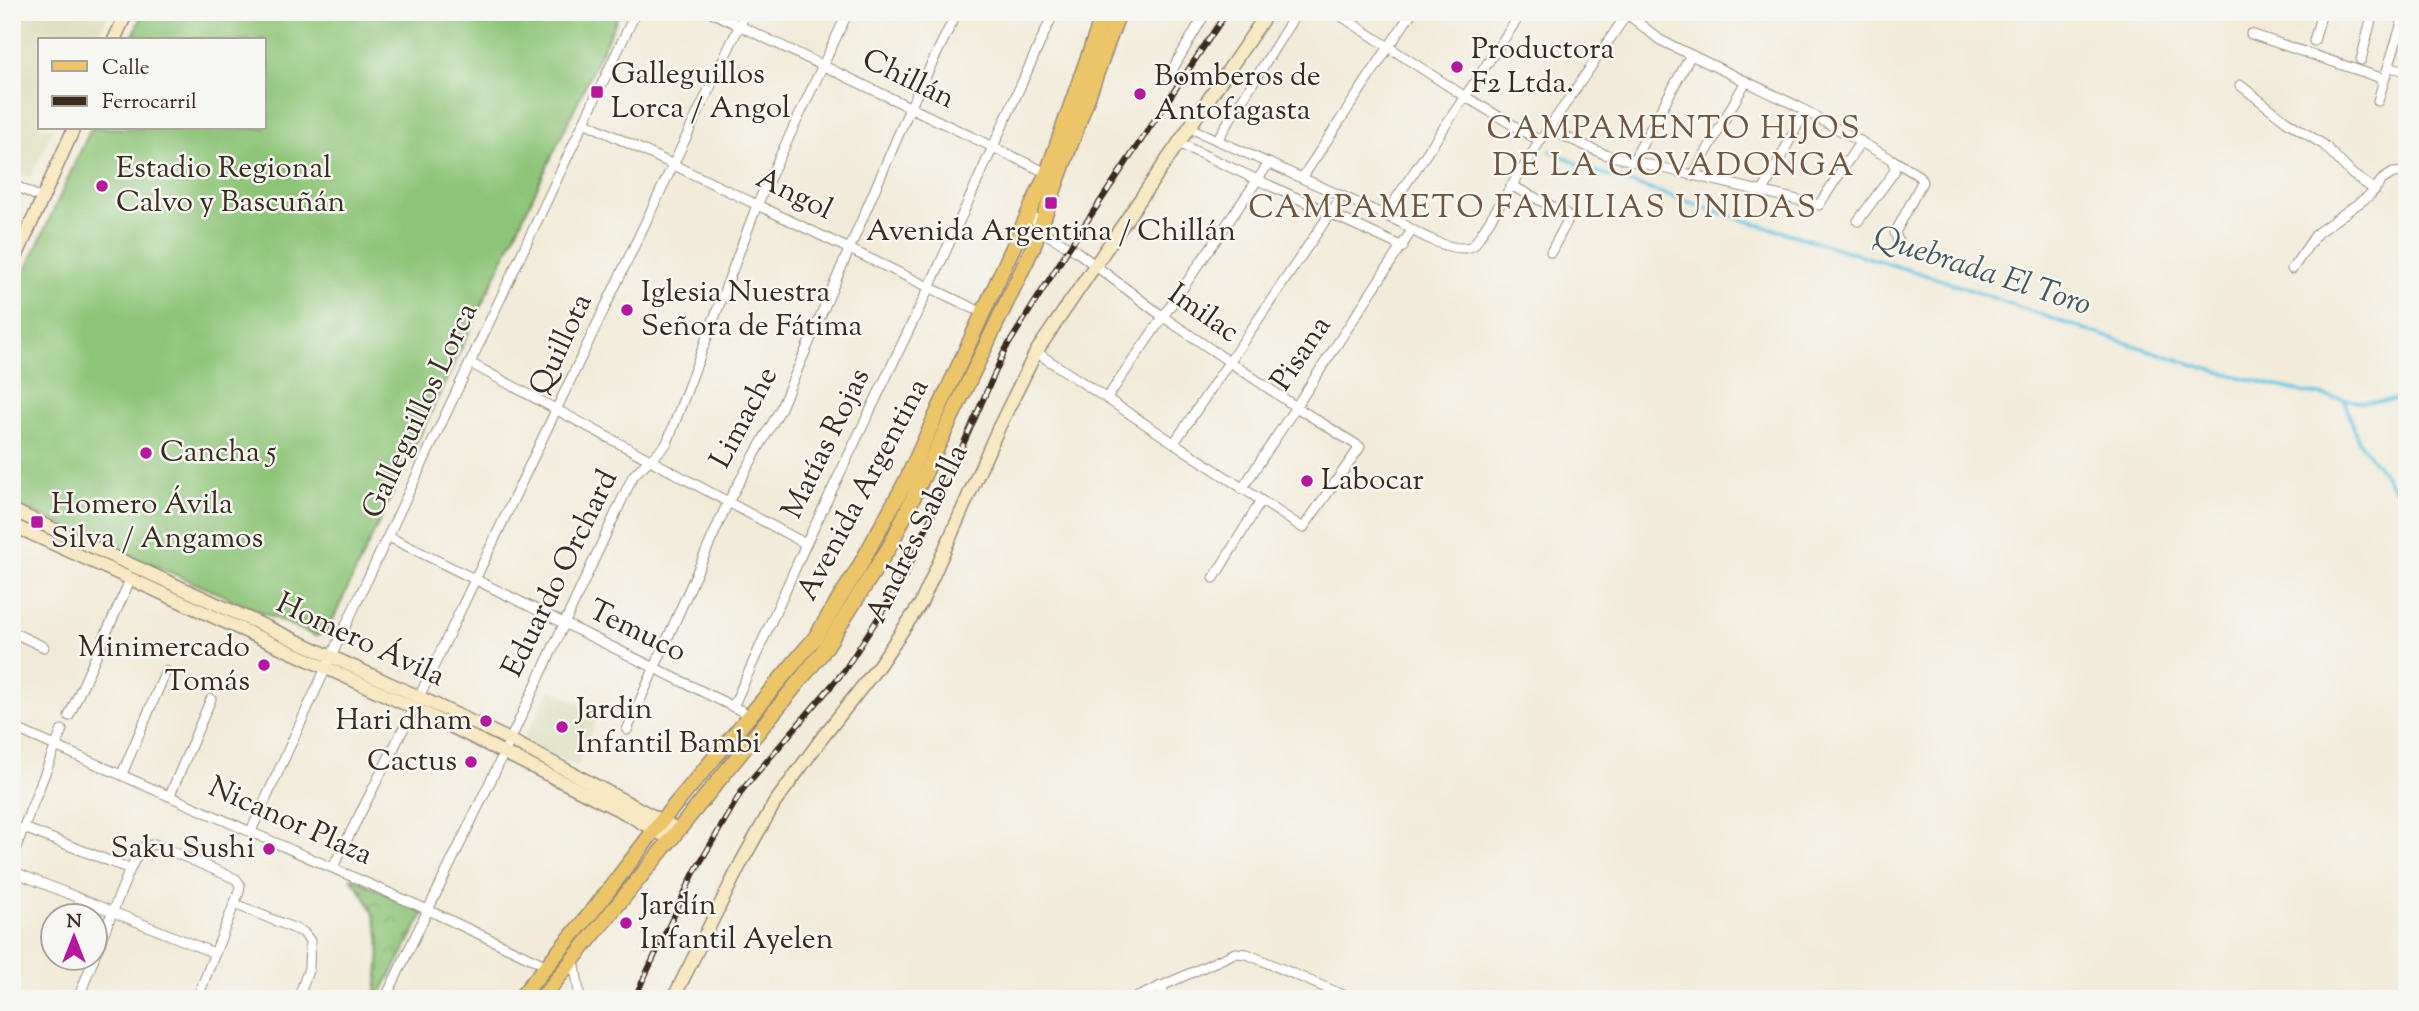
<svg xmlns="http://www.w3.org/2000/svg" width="2419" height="1011" viewBox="0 0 2419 1011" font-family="'Sorts Mill Goudy',serif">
<defs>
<pattern id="park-crowns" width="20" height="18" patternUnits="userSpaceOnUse" patternTransform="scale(1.75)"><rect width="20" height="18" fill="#8dc477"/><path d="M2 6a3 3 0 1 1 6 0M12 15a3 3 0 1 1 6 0" fill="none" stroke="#749f61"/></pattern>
</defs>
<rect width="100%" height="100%" fill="#f6f6f2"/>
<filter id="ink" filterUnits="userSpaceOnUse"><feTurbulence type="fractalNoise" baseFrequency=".0143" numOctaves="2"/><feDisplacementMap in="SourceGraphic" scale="14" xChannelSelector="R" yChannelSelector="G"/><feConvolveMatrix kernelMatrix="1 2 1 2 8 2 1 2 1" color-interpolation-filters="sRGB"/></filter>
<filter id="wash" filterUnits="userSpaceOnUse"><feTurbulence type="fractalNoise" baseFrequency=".00686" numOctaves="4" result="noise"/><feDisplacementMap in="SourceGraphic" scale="28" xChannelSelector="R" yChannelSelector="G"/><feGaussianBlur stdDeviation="1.57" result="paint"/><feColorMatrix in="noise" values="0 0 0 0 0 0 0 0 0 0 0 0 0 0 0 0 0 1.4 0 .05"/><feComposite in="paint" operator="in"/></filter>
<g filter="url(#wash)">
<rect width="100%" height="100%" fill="#f2ebd9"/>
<g fill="#dddebc">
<polygon points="12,12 109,12 96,40 40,40 40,128 53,128 30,179 12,171"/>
<polygon points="550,689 599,713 577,767 523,741"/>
</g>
<path fill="url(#park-crowns)" stroke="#64774a" stroke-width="2" d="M350,877l73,33v5l-45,84h-3c7,-53 11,-79 -25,-122z"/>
<polygon fill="#8dc477" stroke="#64774a" stroke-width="2" points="143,12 620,12 327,632 316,636 12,503 12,301 91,128 264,128 264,40 131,40"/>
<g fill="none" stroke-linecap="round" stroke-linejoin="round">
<g stroke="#67c4e5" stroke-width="3.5">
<polyline points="1551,151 1591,170 1737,218 1939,279 2068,324 2204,368 2306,393 2360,402 2407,399"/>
<polyline points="2344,400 2358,440 2407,505"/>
</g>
</g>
</g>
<g filter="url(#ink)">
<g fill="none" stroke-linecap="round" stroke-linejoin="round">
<defs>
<g id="street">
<polyline points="711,12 1047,173"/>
<polyline points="1335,12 1464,96 1540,141"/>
<polyline points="1625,12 1660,40 1797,106 1891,159 1895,167 1894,172 1858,221"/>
<polyline points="2287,14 2288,12"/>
<polyline points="2251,34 2384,79"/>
<polyline points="2314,41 2322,12"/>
<polyline points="2361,60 2373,12"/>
<polyline points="2390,67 2407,71"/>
<polyline points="1168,77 1206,12"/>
<polyline points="2240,85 2286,121 2324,145 2352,174 2375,190"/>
<path d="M2378,101c8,-30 19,-59 27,-89"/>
<polyline points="584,122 983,313"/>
<path d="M1190,128l212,95c15,11 55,33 72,22l66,-104 87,-127"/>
<polyline points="1548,129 1604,154 1819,205 1861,141"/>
<polyline points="1217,140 1297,12"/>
<polyline points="1180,144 1403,247"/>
<polyline points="1893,160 1919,176 1922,182 1895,233 1899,243"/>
<polyline points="1633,161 1691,55"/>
<polyline points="1693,176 1746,81"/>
<polyline points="1302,178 1412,12"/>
<polyline points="12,184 43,199"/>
<polyline points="1512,186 1565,213 1569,218 1551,252"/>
<polyline points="1763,191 1805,111"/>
<polyline points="1030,210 1040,229 1048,235 1076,251 1162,316 1296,407 1360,447 1303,528 1036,352"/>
<polyline points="1385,215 1522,12"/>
<polyline points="2292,269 2317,233 2370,195 2382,180 2393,173 2407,172"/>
<polyline points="470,363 806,544"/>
<polyline points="1107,398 1269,163"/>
<polyline points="1174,443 1342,196"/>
<polyline points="1242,489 1412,230"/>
<polyline points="389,537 750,715"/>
<polyline points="1214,578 1261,501"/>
<polyline points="12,632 44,647"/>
<polyline points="419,697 746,12"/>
<polyline points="733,707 806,544 929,288 1054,12"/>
<polyline points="69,716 131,578"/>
<polyline points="12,727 428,910 547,966"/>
<polyline points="627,730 728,502 780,410 910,108 957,12"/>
<polyline points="122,774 166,671"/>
<polyline points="170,795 211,699"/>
<polyline points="24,828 130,869"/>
<polyline points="251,831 336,646 636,12"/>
<polyline points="12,857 62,730"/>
<polyline points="333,867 414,708"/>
<polyline points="12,871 214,953"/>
<polyline points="235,904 303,932 310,941 309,968 298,999"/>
<polyline points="94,957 130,869 141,848 155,844 236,879 240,885 239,892 197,999"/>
<polyline points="574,959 580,999"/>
<polyline points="1160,986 1166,999"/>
<polyline points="78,999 94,958"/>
<path d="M385,999l119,-246 129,-277c11,-12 23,-20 34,-33l90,-238 91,-193"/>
<polyline points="1133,999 1235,953 1247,954 1352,999"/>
</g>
<g id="secondary">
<polyline points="114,40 127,12"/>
<polyline points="12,266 74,128"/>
<polyline points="12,510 419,697 510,740 679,830"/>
<polyline points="12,525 414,708 625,813 672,840"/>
<polyline points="673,999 742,861 774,804 822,738 877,668 921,603 998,429 1036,352 1268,12"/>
</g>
<g id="primary">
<polyline points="519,999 595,908 663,819 815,638 858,569 906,481 1047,173 1104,12"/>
<polyline points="541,999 822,653 890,546 1033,247 1119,12"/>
</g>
</defs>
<use href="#street" stroke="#968a7c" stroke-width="11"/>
<use href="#secondary" stroke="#968a7c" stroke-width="15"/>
<use href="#primary" stroke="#968a7c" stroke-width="17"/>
<use href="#street" stroke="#fff" stroke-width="9"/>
<use href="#secondary" stroke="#f8e8c3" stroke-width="12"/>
<use href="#primary" stroke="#edc569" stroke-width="14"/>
<defs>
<polyline id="rail" points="634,999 694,873 743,789 844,671 905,576 1005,350 1069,248 1227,12"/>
</defs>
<use href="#rail" stroke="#3b2a1e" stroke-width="6"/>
<use href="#rail" stroke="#f6f6f2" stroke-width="3.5" stroke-dasharray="10" stroke-linecap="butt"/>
</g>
</g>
<g fill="#b5179e" stroke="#f6f6f2" stroke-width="2.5">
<circle cx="1457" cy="67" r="7"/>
<rect x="590" y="85" width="14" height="14" rx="3.5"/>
<circle cx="1140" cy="94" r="7"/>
<circle cx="102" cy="186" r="7"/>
<rect x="1044" y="196" width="14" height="14" rx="3.5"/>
<circle cx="627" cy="310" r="7"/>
<circle cx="146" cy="453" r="7"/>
<circle cx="1307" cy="481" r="7"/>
<rect x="30" y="515" width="14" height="14" rx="3.5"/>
<circle cx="264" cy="665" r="7"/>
<circle cx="486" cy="721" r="7"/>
<circle cx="562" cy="727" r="7"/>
<circle cx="471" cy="762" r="7"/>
<circle cx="269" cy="849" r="7"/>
<circle cx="626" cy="923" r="7"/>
</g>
<g text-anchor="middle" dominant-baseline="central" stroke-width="5" stroke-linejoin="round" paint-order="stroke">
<g font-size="30" fill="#3b2a1e" stroke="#f6f6f2" text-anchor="start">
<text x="1471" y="50">Productora<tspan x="1471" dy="34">F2 Ltda.</tspan></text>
<text x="611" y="75">Galleguillos<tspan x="611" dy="34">Lorca / Angol</tspan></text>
<text x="1154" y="77">Bomberos de<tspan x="1154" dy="34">Antofagasta</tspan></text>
<text x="116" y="169">Estadio Regional<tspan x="116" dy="34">Calvo y Bascuñán</tspan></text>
<text x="1051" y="232" text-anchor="middle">Avenida Argentina / Chillán</text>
<text x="641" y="293">Iglesia Nuestra<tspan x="641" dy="34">Señora de Fátima</tspan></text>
<text x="160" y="453">Cancha 5</text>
<text x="1321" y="481">Labocar</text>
<text x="51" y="505">Homero Ávila<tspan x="51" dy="34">Silva / Angamos</tspan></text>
<text x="250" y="648" text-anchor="end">Minimercado<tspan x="250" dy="34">Tomás</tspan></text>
<text x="576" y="710">Jardin<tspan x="576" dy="34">Infantil Bambi</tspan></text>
<text x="472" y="721" text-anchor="end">Hari dham</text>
<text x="457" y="762" text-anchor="end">Cactus</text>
<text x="255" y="849" text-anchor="end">Saku Sushi</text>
<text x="640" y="906">Jardín<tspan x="640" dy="34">Infantil Ayelen</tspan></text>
</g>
<g font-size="30" fill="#3b2a1e" stroke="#f6f6f2">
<text transform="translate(908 80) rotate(26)">Chillán</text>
<text transform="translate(794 195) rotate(26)">Angol</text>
<text transform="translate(1203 314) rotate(35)">Imilac</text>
<text transform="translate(562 345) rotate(-65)">Quillota</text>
<text transform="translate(1302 354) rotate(-56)">Pisana</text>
<text transform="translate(421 411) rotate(-65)">Galleguillos Lorca</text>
<text transform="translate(745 418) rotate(-62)">Limache</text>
<text transform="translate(827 444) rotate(-64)">Matías Rojas</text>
<text transform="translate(864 490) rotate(-62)">Avenida Argentina</text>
<text transform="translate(918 534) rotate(-64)">Andrés Sabella</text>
<text transform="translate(561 574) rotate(-64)">Eduardo Orchard</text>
<text transform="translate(637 632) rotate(26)">Temuco</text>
<text transform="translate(360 641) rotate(25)">Homero Ávila</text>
<text transform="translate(290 822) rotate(24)">Nicanor Plaza</text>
</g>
<g font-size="32" letter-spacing="2" fill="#71563c" stroke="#f6f6f2">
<text x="1674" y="130">CAMPAMENTO HIJOS<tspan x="1674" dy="37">DE LA COVADONGA</tspan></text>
<text x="1533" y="209">CAMPAMETO FAMILIAS UNIDAS</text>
</g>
<g font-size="32" font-style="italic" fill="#48585a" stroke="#f6f6f2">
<text transform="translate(1982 272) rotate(18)">Quebrada El Toro</text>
</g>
</g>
<rect width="2419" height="1011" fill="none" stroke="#f6f6f2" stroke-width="42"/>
<rect x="38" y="38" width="228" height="91" fill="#f6f6f2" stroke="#aba49d" stroke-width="2"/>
<rect x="52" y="61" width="35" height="10" fill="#edc569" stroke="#aba49d" stroke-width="2"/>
<text x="102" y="74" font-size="21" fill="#3b2a1e">Calle</text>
<rect x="52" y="96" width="35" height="10" fill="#3b2a1e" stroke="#aba49d" stroke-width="2"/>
<text x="102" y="108" font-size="21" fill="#3b2a1e">Ferrocarril</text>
<g transform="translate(74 937)"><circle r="33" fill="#f6f6f2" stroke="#aba49d" stroke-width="2"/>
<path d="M0-5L12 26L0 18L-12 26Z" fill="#b5179e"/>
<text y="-10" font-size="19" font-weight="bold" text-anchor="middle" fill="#3b2a1e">N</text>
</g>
</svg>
